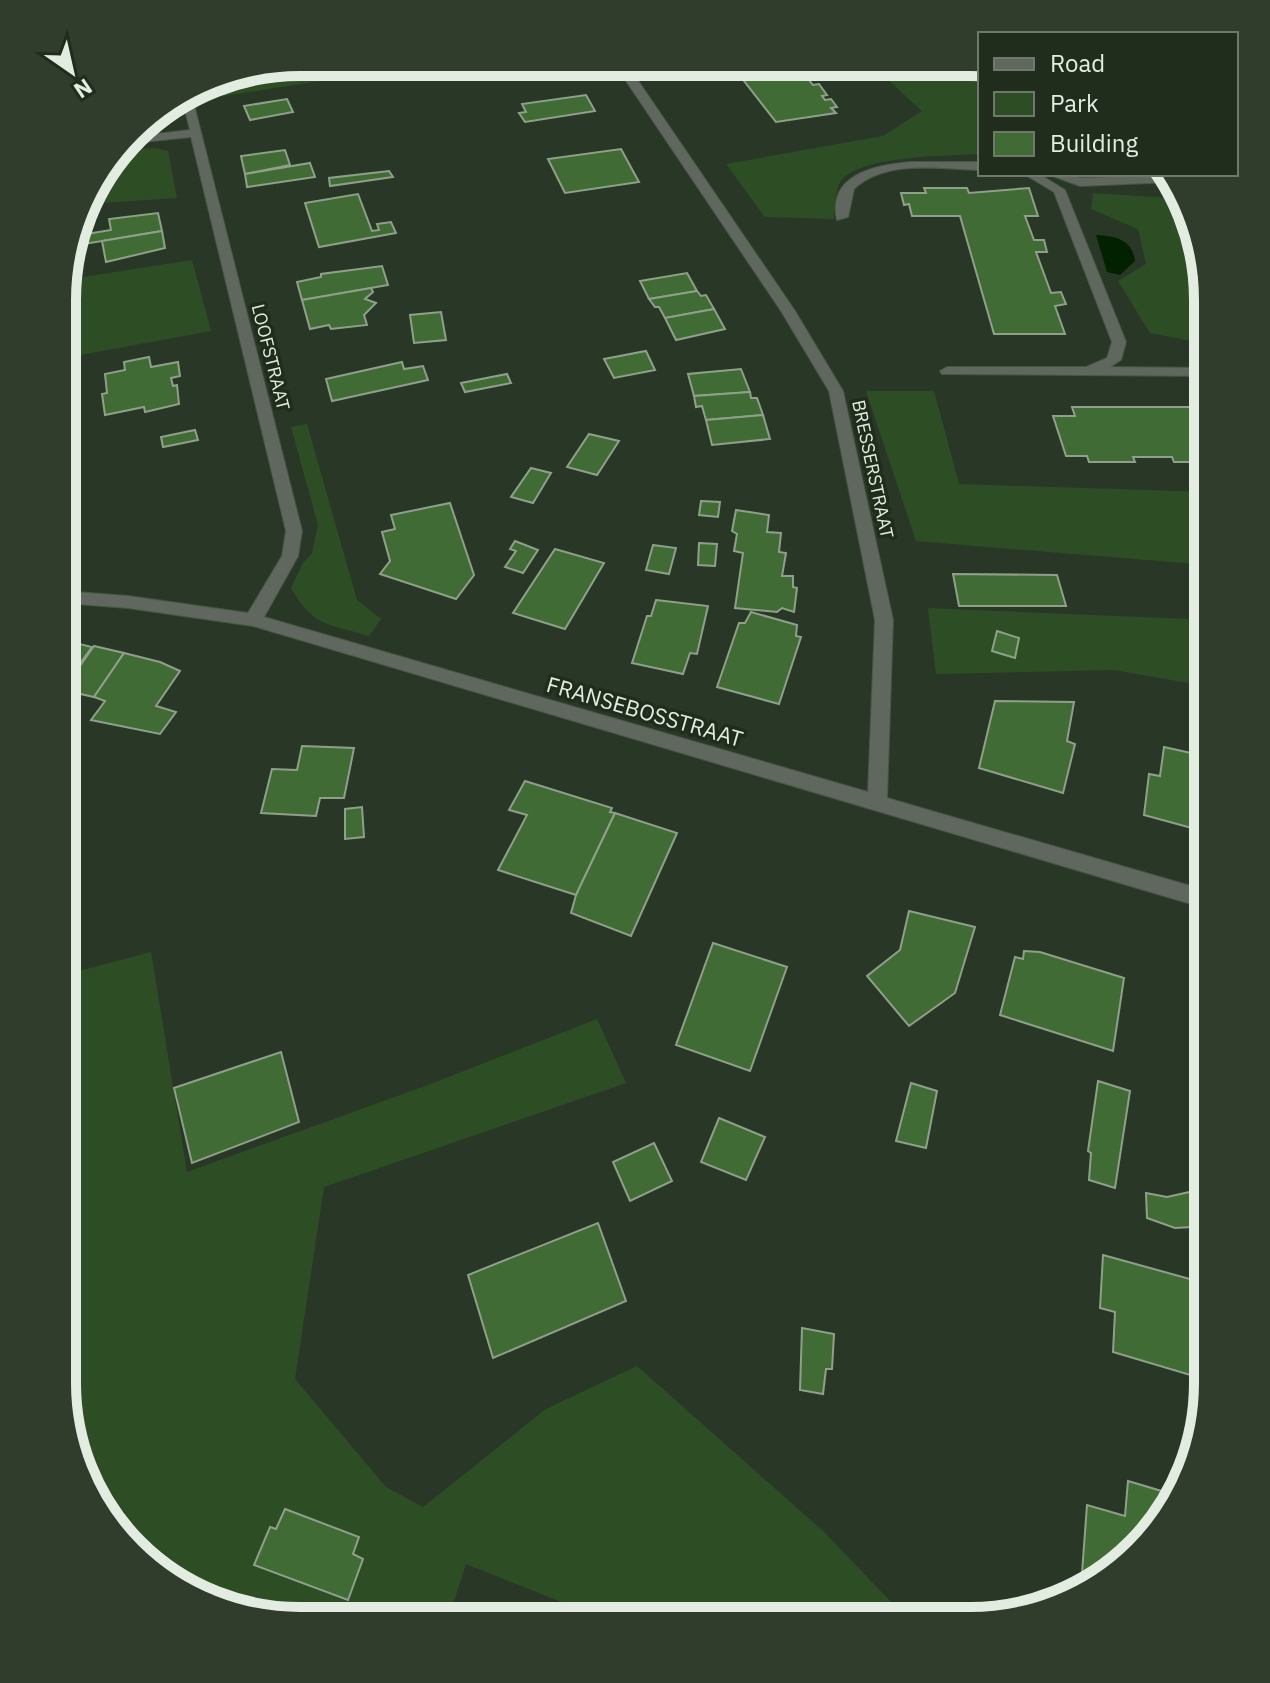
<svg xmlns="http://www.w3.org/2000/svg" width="1270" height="1683" viewBox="0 0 1270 1683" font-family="'IBM Plex Sans',sans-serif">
<rect width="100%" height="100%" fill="#293826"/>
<g fill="#2d4e24">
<polygon points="335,62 399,62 402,68 217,97 212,81"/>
<path d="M871,64h109v90c-31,2 -122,1 -140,28 -5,9 -5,27 -6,37l-69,-2 -39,-53 157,-28 39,-25z"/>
<polygon points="155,148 168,151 177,198 86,204 94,181 119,150"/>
<polygon points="1093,193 1184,199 1208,299 1208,344 1150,333 1118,281 1146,264 1138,229 1091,209"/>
<polygon points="192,260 211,331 64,358 64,280"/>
<polygon points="866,391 934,391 959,484 1208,492 1208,565 916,541"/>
<path d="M307,424l50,176 24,19 -12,17c-40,-12 -56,-9 -78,-48l12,-25 9,-10 6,-28 -27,-98z"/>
<polygon points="928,608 1188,619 1200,685 1114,670 936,674"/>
<polygon points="151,952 187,1172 428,1085 597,1019 626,1083 324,1187 295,1379 386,1487 423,1507 546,1409 637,1366 823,1531 895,1606 893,1621 607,1620 466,1564 448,1620 269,1619 167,1581 87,1489 62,1384 63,964 64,975"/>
</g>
<path fill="#022100" d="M1096,235c19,1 36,4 39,26l-15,14 -13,-3z"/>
<g fill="#406b34" stroke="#8fa08a" stroke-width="2">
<polygon points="493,63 554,63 556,67 523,72 519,64 496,68"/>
<polygon points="730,63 801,63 803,65 797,66 801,71 807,70 815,80 809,80 813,85 819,84 827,95 822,96 825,100 831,99 837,107 831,108 836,113 776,122"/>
<polygon points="586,95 595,111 525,122 519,113 526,112 522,104"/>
<polygon points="287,99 293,112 250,120 244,106"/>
<polygon points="621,149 639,182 565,193 548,159"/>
<polygon points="285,150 290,165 245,174 241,156"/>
<polygon points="310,163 315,177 247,187 245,174"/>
<polygon points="389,171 393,177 330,186 329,178"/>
<polygon points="924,188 967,188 969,193 1029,188 1038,216 1025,216 1034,240 1044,240 1047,252 1036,252 1051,293 1061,292 1066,304 1055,306 1065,334 994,334 960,216 912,216 909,204 904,205 901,193 926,193"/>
<polygon points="358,194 372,231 379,230 377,224 391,222 396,233 319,247 305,203"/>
<polygon points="158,213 162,231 72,246 75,236 111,230 109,219"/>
<polygon points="162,231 165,248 106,262 102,241"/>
<polygon points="382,266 388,285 302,300 297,282 321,277 321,274"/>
<polygon points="687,273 697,291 649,299 640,281"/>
<polygon points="371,288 373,292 365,299 376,303 364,315 367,325 331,329 329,325 310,329 302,300"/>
<polygon points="697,291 701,296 706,295 714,309 665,318 659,307 655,307 649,299"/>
<polygon points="714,309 725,329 676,340 665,318"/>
<polygon points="441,312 446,340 414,343 410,315"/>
<polygon points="646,351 655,370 614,378 604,359"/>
<polygon points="149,357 151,367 178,362 180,376 171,378 173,386 177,385 179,404 145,412 144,407 105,415 102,394 107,393 105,374 125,370 124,362"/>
<polygon points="402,362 404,369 423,366 428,380 332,401 326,379"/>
<polygon points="741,369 750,392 694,396 688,374"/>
<polygon points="507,374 511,383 465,392 461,383"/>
<polygon points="750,392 751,398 757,398 763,415 706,420 702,406 696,407 694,396"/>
<polygon points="1072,407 1208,407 1208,462 1174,462 1172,457 1133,457 1135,462 1089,462 1087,456 1066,456 1053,416 1075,416"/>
<polygon points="763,415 770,439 712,445 706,420"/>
<polygon points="195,430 198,440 163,447 161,437"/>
<polygon points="589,434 619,441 597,475 567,467"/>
<polygon points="531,468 551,473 533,503 511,497"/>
<polygon points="701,501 720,502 718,517 699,515"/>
<polygon points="450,503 474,575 456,599 380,574 390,561 382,532 395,529 391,515"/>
<polygon points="736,510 769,515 767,532 781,533 779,552 786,553 782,576 793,576 793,587 797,588 794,612 782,608 777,612 735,608 743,553 734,551 737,534 732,531"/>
<polygon points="515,541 538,550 523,573 505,567 516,551 510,549"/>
<polygon points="699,543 717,544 715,566 698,565"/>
<polygon points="653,545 676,548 669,574 646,570"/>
<polygon points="555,549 604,563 565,629 513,613"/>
<polygon points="953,574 1057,575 1066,606 959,606"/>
<polygon points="656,600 708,606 697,654 690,653 683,674 632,663 647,616 651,616"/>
<polygon points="751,612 797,625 796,636 801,637 779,704 717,687 739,623 745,623"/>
<polygon points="997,631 1019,638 1015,658 992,651"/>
<polygon points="63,640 92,647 63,687"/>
<polygon points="94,646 124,653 94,697 63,690"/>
<polygon points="124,653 160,662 180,671 156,706 176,712 160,734 91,720 105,701 94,697"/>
<polygon points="995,701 1074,702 1067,741 1075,744 1063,793 979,768"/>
<polygon points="1194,727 1208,731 1208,807 1203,805 1199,830 1144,815 1149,774 1160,776 1164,747 1191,753"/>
<polygon points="302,746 354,748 344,798 320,798 316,816 261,813 272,769 297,770"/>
<polygon points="525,781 612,808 610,812 615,813 576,895 498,870 527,815 509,810"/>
<polygon points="362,807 364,837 345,839 345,809"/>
<polygon points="615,813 677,833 631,936 571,913 576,895"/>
<polygon points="909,911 975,927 955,993 909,1026 867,976 900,950"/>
<polygon points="713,943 787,967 750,1071 676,1045"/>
<polygon points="1024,951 1040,952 1124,978 1113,1051 1000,1015 1015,957 1023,959"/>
<polygon points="1204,1007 1208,1008 1208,1125 1190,1120"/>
<polygon points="281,1052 299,1122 192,1163 174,1088"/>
<polygon points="1098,1081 1130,1091 1115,1188 1089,1180 1091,1153 1088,1151"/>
<polygon points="911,1083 937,1091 926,1148 896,1141"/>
<polygon points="719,1118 765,1137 746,1180 701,1162"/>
<polygon points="654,1143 672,1181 630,1201 613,1162"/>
<polygon points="1194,1191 1208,1226 1175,1228 1147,1218 1146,1193 1167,1197"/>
<polygon points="598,1223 626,1301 493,1358 468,1275"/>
<polygon points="1103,1255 1208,1284 1207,1380 1113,1352 1115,1312 1100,1308"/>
<polygon points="802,1328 834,1334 832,1369 826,1369 823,1394 800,1390"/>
<polygon points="1128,1481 1175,1495 1168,1515 1085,1588 1081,1587 1087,1505 1125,1516"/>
<polygon points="285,1509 359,1537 353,1554 363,1559 348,1600 254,1565 270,1527 276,1529"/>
</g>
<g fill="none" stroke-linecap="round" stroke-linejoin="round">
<defs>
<g id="service">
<path d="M910,162h70v8c-40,-1 -94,-11 -126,19l-6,28 -11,3c-10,-46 39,-55 73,-58z"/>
<polygon points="1024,174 1039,174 1065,190 1126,342 1121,360 1110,367 1208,368 1208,376 942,374 940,371 947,367 1086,367 1107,358 1112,342 1054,192"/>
<polygon points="1047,174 1066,174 1081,178 1167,175 1173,182 1080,186"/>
</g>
<polygon id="minor" points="614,63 626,63 795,311 843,391 893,620 887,798 1208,891 1208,909 253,626 128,608 63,603 63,591 128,596 248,613 282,556 286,531 191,137 124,144 130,137 190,130 182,98 191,93 302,531 298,556 264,617 868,792 875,620 829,391 781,311"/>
</defs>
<use href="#service" stroke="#475544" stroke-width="2"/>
<use href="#minor" stroke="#475544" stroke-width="2"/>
<use href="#service" fill="#5f675e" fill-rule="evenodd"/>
<use href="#minor" fill="#5f675e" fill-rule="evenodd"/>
</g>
<g text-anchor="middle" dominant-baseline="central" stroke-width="7" stroke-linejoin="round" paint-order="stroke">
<g font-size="18" fill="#e3ece1" stroke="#202d1c">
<text transform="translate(271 357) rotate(76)">LOOFSTRAAT</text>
<text transform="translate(873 469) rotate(78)">BRESSERSTRAAT</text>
</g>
<g font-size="22" fill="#e3ece1" stroke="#202d1c">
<text transform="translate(645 711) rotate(16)">FRANSEBOSSTRAAT</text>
</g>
</g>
<path d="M0 0H1270V1683H0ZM300 76H970A224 224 0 0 1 1194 300V1383A224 224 0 0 1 970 1607H300A224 224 0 0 1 76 1383V300A224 224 0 0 1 300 76Z" fill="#303c2c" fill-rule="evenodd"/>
<path fill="none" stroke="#e3ece1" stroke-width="10" d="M300 76H970A224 224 0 0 1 1194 300V1383A224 224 0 0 1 970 1607H300A224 224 0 0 1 76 1383V300A224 224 0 0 1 300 76Z"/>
<rect x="978" y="32" width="260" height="144" fill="#202d1c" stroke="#6e796b" stroke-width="2"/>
<rect x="994" y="58" width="40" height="12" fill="#5f675e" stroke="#6e796b" stroke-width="2"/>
<text x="1050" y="72" font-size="24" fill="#e3ece1">Road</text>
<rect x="994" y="92" width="40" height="24" fill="#2d4e24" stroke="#6e796b" stroke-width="2"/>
<text x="1050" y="112" font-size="24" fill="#e3ece1">Park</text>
<rect x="994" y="132" width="40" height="24" fill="#406b34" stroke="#6e796b" stroke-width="2"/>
<text x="1050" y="152" font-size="24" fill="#e3ece1">Building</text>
<g transform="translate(72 72) rotate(146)" stroke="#202d1c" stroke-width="6" paint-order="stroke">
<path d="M0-6L14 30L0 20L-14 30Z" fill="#e3ece1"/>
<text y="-12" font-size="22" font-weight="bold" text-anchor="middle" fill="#e3ece1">N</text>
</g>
</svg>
